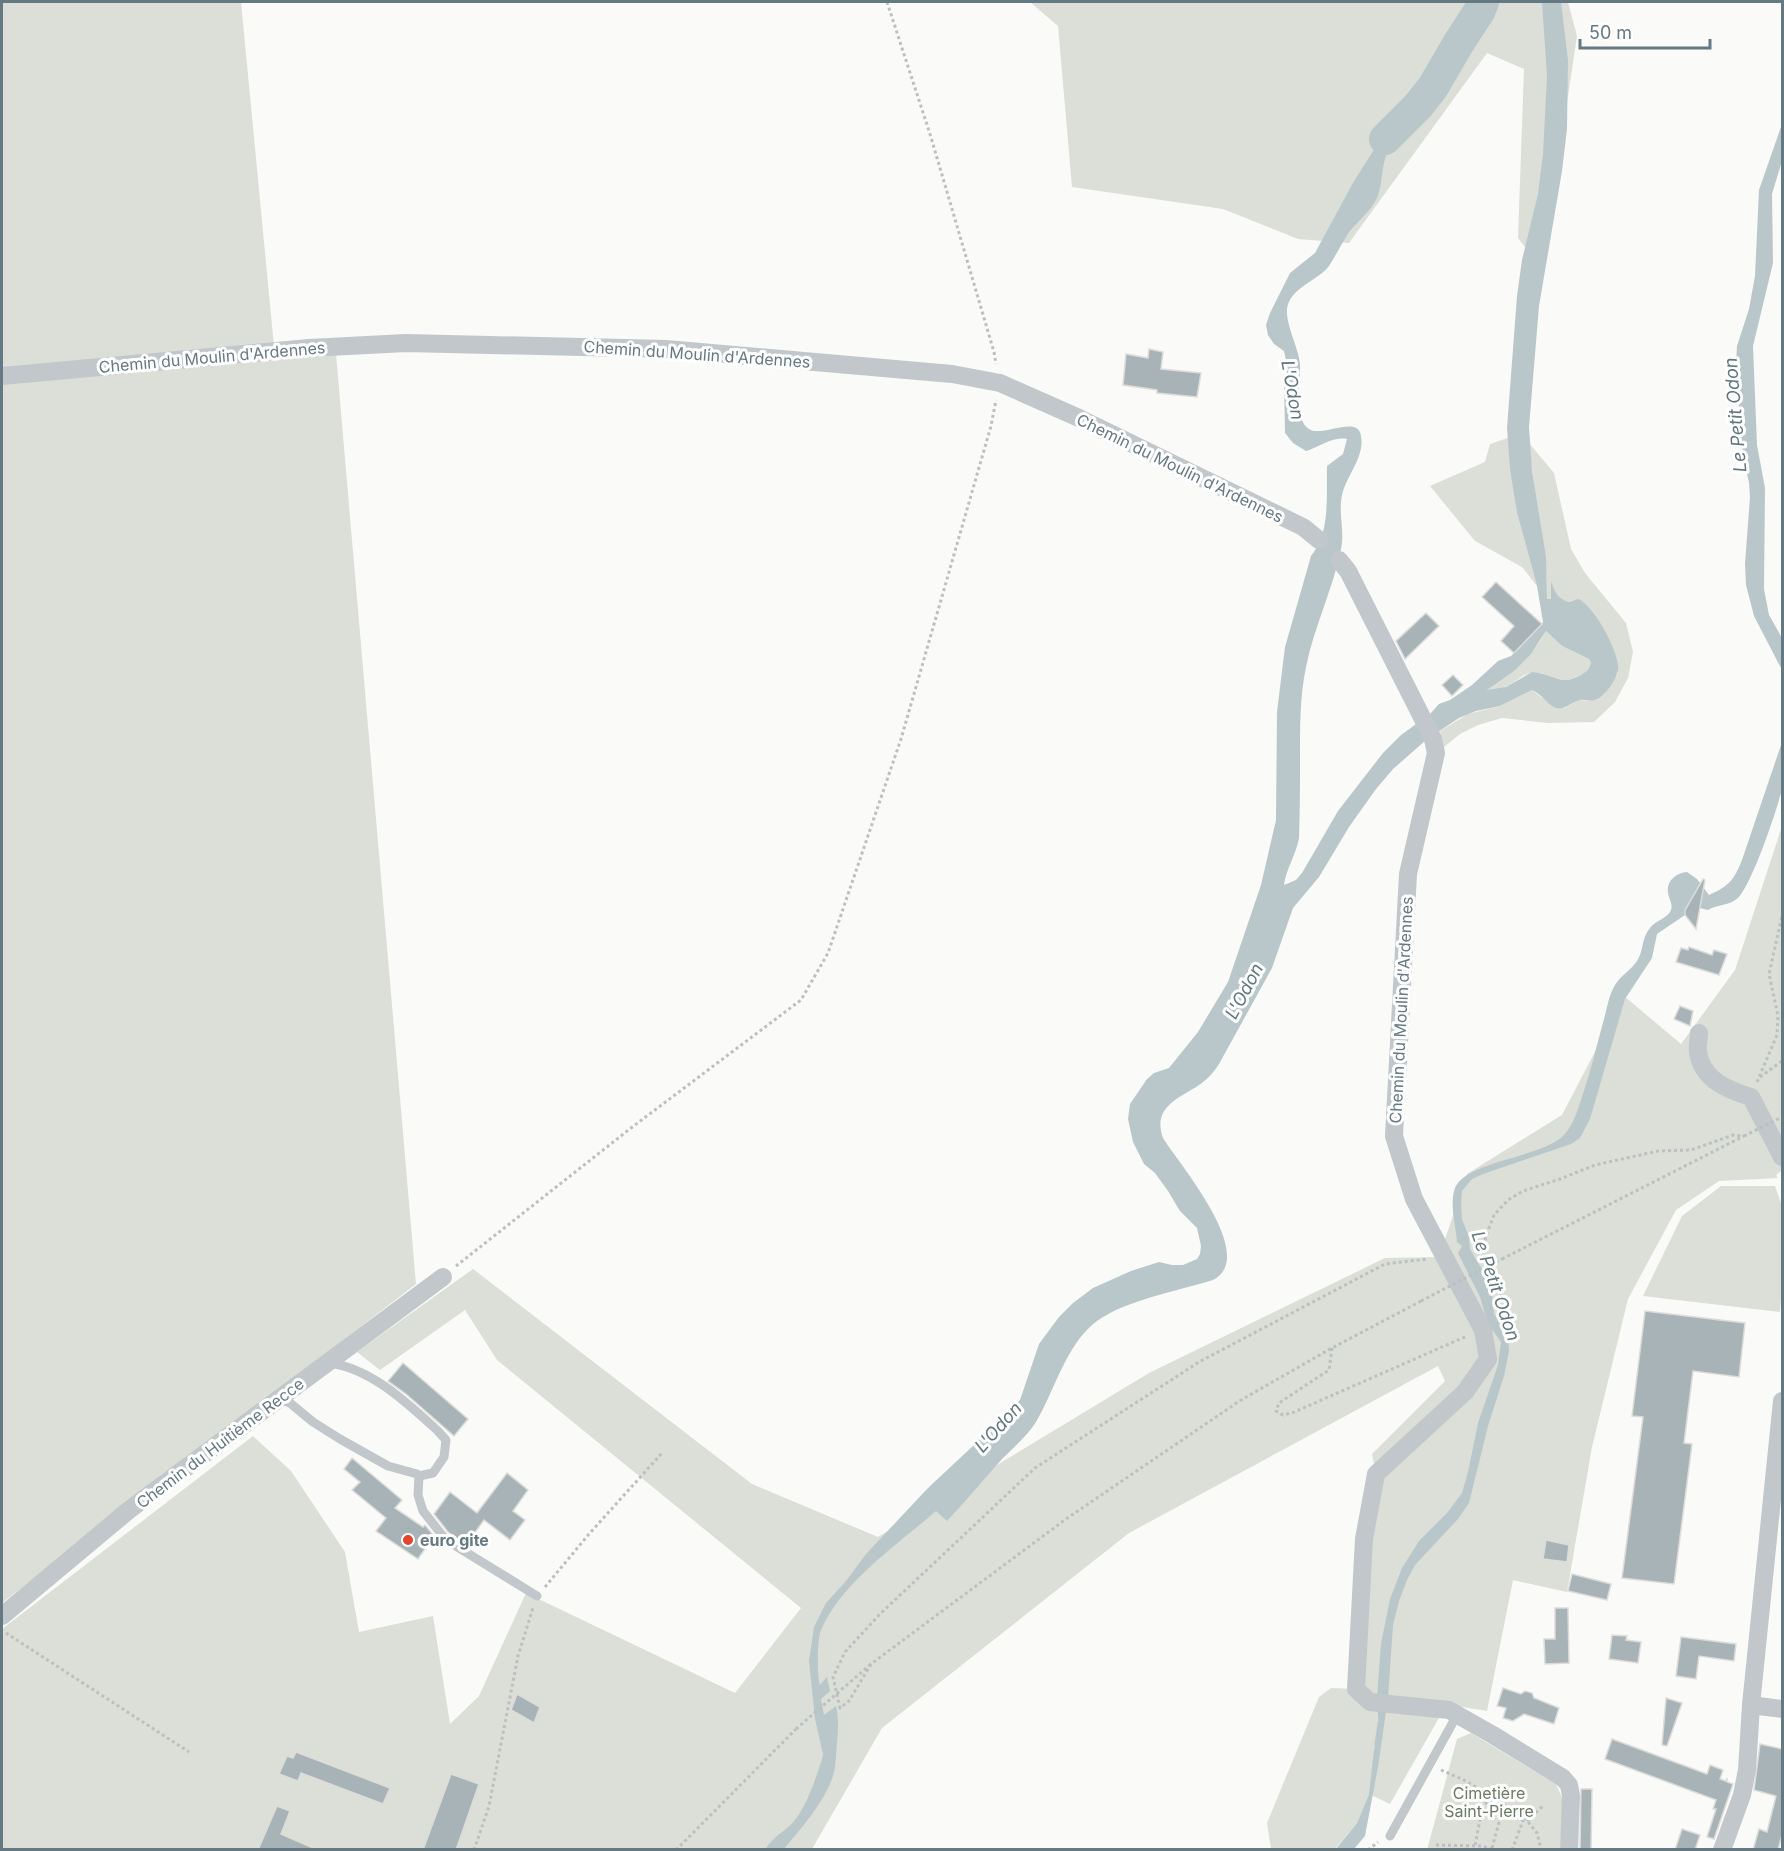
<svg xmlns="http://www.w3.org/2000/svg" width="1784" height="1851" viewBox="0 0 1784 1851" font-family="Inter,sans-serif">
<rect width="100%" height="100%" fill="#fafaf8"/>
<g fill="#dbdfd7">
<polygon points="2,2 241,2 275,357 336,354 416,1284 2,1603"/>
<polygon points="1030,2 1568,2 1577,36 1542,269 1518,238 1524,69 1487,53 1349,243 1298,239 1223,209 1072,187 1058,26"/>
<polygon points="1508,438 1517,513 1537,586 1522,567 1475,541 1430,486 1485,462 1490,444"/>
<path d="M1529,443l25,30 17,76 14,24 41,50 7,29 -5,26 -13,24 -21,20 -46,1 -46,-5 -24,7 -18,9 -16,13 -4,-16 28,-17 32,-8 32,-16 15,12 18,6 13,-8 13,1 6,-1 8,-7 13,-20 -44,-73 -5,2c-10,-3 -14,-9 -18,-18v16l-4,-1c0,-54 -13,-103 -18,-156z"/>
<path d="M1546,631l16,15 27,13 2,4 -3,7c-31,22 -32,0 -58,3 -9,2 -16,11 -25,14 -6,3 -12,3 -19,4 24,-19 45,-32 60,-60z"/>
<polygon points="1782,826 1782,1170 1776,1175 1778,1178 1719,1181 1676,1210 1628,1299 1592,1447 1567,1592 1513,1580 1487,1711 1438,1703 1440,1716 1390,1804 1369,1794 1357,1823 1335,1849 1271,1849 1267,1823 1319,1697 1331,1688 1356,1689 1376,1474 1372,1454 1445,1381 1438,1366 1129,1533 882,1728 812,1849 2,1850 2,1629 253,1436 291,1471 345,1552 359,1632 433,1616 450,1724 479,1696 526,1593 735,1693 801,1608 497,1360 465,1310 380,1370 357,1352 473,1269 752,1484 878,1537 1149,1373 1385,1258 1439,1257 1467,1174 1562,1115 1624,996 1681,1044 1735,970"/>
<polygon points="1721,1186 1775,1186 1782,1206 1782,1283 1780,1312 1643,1296 1682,1216"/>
<polygon points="1471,1733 1556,1784 1564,1802 1560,1849 1427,1850 1457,1739"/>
</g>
<g fill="#b9c7ca" fill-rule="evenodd">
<path d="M1480,2h18c-11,25 -31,46 -45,70 -6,11 -11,23 -20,34 -13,14 -31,25 -42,41 -11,15 -7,34 -14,51 -6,13 -19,23 -28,34 -7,11 -13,23 -20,34 -11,14 -33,20 -40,36 -8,15 10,45 11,62 1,15 -7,56 9,65 13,9 49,-15 52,7 4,21 -15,40 -19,59 -4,18 3,36 -1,54 -8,40 -27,78 -35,118 -6,28 -6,59 -6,88 0,28 0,56 -1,83 -3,17 -13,31 -15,47l12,-5 6,-7 36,-62 45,-58 18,-18 29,-21 9,-10 11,-4 22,-15 26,-24 13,-5 32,-34 -6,-36 -20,-73 -7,-44 -3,-41 10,-132 5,-36 16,-66 5,-40 4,-78 -5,-74h19l7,58 -1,69 -5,42 -23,135 -10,121 3,43 14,87 1,42h4v-18c3,10 7,18 18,21l9,-3c15,5 42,54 40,70 -1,10 -12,25 -20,30 -7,4 -12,0 -18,1 -9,2 -16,12 -26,7 -8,-4 -13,-13 -22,-17l-32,16 -24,5 -17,7 -33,22 -33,29 -17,20 -27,38 -30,50 -26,31 -21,60 -53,96c-5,8 -11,15 -20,21 -21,14 -47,22 -36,53 16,26 96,118 50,142 -35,11 -87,20 -116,41 -31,23 -42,69 -61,101 -9,14 -22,25 -34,37 -19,21 -36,42 -55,62l-11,-10c-39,34 -94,71 -115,119 -4,9 -4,46 -1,55l7,-8 3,14 -9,8 3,16 12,-9c3,12 2,25 1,37 -1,11 -1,23 -4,33 -9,27 -31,51 -49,73l-19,1c7,-13 21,-19 30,-30 13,-17 20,-40 27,-61l1,-5 -8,-35 -6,-58 5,-34 12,-24 20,-22 20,-27 62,-66 78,-73 14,-15 19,-56 20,-27 14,-14 20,-15 38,-17 28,-9 13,3h11l14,-6 3,-5 1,-8 -4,-18 -17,-17 -12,-20 -13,-18 -11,-9 -11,-22 -5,-23 2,-15 17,-25 7,-6 15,-5 29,-36 30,-50 33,-97 15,-65 1,-108 8,-65 26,-91c20,-24 15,-60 16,-90l16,-12 4,-15c-15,-3 -27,8 -41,12l-13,-8 -8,-10 -1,-54 4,-10 -4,-18 -10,-7 -6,-9 -2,-10 4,-12 20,-40 25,-20 39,-72 30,-47 12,-13 21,-13 16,-18zM1546,631l16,15 27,13 2,4 -3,7c-27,20 -30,4 -56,2l-26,15 -19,3 27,-19 17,-17z"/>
<polygon points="1782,124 1782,161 1772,194 1773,263 1753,346 1757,445 1765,488 1764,589 1769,615 1782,638 1782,670 1754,616 1746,585 1745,564 1750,497 1749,483 1742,451 1736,364 1737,346 1749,309 1755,276 1759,190"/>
<path d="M1782,742c0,15 2,33 0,47 -5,21 -30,95 -44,109 -9,8 -20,6 -30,12l-8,-2 -15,2v5l-28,19 -5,24 -27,41 -35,120 -10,19 -9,6 -88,30 -11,5 -10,12 -1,13 1,15 7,18 1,12 21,36 3,29 14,19 1,18 -5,25 -16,50 -19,77 -11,16 -43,46 -8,15 -8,21 -6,24 -5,73 -10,69 -13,69 -11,13 -19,1 22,-27 12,-29 5,-44 5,-19 -2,-34 4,-53 9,-45 12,-31 17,-27 28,-28 15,-20 6,-21 10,-49 20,-58 3,-23 -13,-18 -8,-27 -22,-44 4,-7 -5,-4c-1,-17 -8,-37 -2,-54 10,-27 87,-30 109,-53 10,-11 14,-26 19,-41 8,-24 14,-50 21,-75 3,-11 5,-24 11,-34 6,-10 16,-15 22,-24 7,-10 4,-23 13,-33 5,-7 18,-10 21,-18 2,-6 -2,-11 -3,-17 -2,-12 8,-20 19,-21l10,7 12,16c20,-9 25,-15 33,-35z"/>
</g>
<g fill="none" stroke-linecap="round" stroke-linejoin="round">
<polyline stroke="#b9c7ca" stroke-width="5" points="1377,1744 1380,1723"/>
<polyline stroke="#b9c7ca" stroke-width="32" points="1385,139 1418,106 1433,87 1458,44 1480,10 1483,2"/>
</g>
<g fill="#a8b3b7" stroke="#dcdcda" stroke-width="1.5">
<polygon points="1149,349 1163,352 1161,369 1201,373 1197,397 1157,393 1157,390 1123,385 1126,354 1148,358"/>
<polygon points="1496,582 1542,624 1514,653 1501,641 1514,626 1482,597"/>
<polygon points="1426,613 1439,626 1405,659 1396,641"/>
<polygon points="1453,675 1463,685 1452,696 1442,685"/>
<polygon points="1703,879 1705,880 1696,929 1685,915 1685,910"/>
<polygon points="1689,947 1712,955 1714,950 1727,954 1719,975 1676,962 1681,948 1688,950"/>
<polygon points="1680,1006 1693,1011 1690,1026 1674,1019"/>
<polygon points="1645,1311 1745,1323 1739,1377 1693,1371 1684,1443 1692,1444 1674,1584 1622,1578 1643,1417 1632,1416"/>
<polygon points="403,1363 468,1419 454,1436 406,1394 388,1381"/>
<polygon points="352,1458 402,1500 395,1508 423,1527 425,1525 434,1536 418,1559 376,1531 386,1518 352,1490 360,1482 344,1469"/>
<polygon points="507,1473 528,1490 513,1511 525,1520 510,1540 484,1520 466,1545 448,1532 434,1514 450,1492 477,1513"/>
<polygon points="1546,1540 1569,1545 1567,1562 1543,1559"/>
<polygon points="1572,1574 1611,1584 1607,1600 1568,1591"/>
<polygon points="1555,1608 1568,1608 1569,1663 1545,1664 1544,1639 1555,1639"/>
<polygon points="1612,1635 1627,1636 1626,1640 1641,1642 1638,1663 1609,1659"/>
<polygon points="1681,1637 1736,1644 1734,1661 1699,1656 1696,1679 1676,1676"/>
<polygon points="1503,1688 1521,1694 1525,1691 1532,1693 1534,1698 1559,1708 1554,1724 1524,1714 1513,1721 1503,1718 1506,1708 1497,1706"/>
<polygon points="517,1694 540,1707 534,1723 511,1710"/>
<polygon points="1666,1698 1682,1703 1667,1746 1662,1745"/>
<polygon points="1612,1739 1707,1774 1710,1765 1723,1770 1720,1779 1726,1781 1727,1778 1727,1782 1733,1784 1714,1839 1707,1837 1716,1809 1713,1809 1716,1800 1605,1759"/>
<polygon points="1760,1744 1782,1749 1782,1835 1778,1850 1753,1850 1759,1829 1767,1832 1776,1796 1754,1790"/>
<polygon points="296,1752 390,1788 383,1804 301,1773 298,1781 279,1774 287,1756 293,1758"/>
<polygon points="451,1774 479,1784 456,1850 423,1850"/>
<polygon points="1581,1789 1592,1789 1591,1850 1580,1850"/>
<polygon points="277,1806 290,1811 281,1834 318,1850 258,1850"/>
<polygon points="1682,1829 1700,1835 1695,1850 1675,1850"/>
</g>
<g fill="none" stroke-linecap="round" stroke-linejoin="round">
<g stroke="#bbc0c2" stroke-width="3" stroke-dasharray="3 3" stroke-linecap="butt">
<polyline points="887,2 930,134 994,352 996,364"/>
<polyline points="1760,1077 1782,1061"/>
<polyline points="1757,1082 1777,1035 1778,1016 1769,974 1782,916"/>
<polyline points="1502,1259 1744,1136"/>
<polyline points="456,1266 631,1128 801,1000 828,953 901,739 991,426 996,400"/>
<polyline points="1421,1301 1332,1348 1241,1400 1066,1519 871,1664 849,1701 840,1708 833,1677 845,1652 880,1614 1035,1468 1199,1362 1385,1264 1427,1259"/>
<polyline points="1503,1343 1518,1334 1494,1278 1482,1259 1482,1251 1487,1233 1494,1215 1508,1200 1523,1191 1560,1179 1595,1165 1658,1151 1691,1150 1733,1135 1744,1136"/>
<polyline points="1332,1348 1329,1370 1279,1403 1276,1411 1283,1415 1292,1413 1467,1336"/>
<polyline points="545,1587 589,1534 662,1453"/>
<polyline points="6,1633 189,1752"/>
<polyline points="1441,1770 1466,1781 1525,1818 1537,1833 1540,1845 1539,1850"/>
<polyline points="1527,1821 1544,1805"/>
<polyline points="1436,1845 1481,1846 1497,1850"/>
<polyline points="1475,1845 1480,1820 1489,1795"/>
<polyline points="1492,1848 1504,1804"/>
<polyline points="474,1850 489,1806 518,1656 533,1608"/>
<polyline points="676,1850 796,1729"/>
<polyline points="1368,1850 1378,1842"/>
<polyline points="1512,1850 1524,1818"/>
</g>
<g stroke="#c1c7ca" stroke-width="9">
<path d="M279,1399l11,4 23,19 27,17 48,27 29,8 2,2 14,-3 11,-16 2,-17 -8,-9c-31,-28 -66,-62 -108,-68"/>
<polyline points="419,1476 418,1495 423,1511 446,1540 537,1596"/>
<polyline points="1390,1836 1457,1715"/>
</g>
<g stroke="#c1c7ca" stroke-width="18">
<polyline points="2,376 309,348 406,343 666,349 952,374 1000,383 1079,418 1303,527 1319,540"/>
<polyline points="1339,560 1348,571 1433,739 1436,753 1408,874 1394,1136 1414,1199 1483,1330 1488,1359 1465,1392 1376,1474 1364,1539 1356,1689 1370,1702 1449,1710 1493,1735 1563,1778 1569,1785 1571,1796 1569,1850"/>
<path d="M1699,1033c0,6 -2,13 -1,19 4,28 30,38 53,45l31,60"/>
<polyline points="2,1616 129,1510 443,1277"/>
<polyline points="1751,1705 1782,1709"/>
<polyline points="1722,1850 1742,1795 1747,1770 1751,1705 1782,1401"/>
</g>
<g stroke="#bbc0c2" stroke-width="3" stroke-dasharray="3 3" stroke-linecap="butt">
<polyline points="1744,1136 1780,1118"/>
<polyline points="1421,1301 1502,1259"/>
<polyline points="796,1729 871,1664"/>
</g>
</g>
<circle fill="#e3452f" stroke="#fff" stroke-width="2" cx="408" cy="1540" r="6"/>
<g text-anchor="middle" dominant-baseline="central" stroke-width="6" stroke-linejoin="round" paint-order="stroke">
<g font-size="16" fill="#657983" stroke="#fff">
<text transform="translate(697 354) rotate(4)">Chemin du Moulin d'Ardennes</text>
<text transform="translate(212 357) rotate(-5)">Chemin du Moulin d'Ardennes</text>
<text transform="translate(1180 468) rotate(26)">Chemin du Moulin d'Ardennes</text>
<text transform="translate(1401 1010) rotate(-87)">Chemin du Moulin d'Ardennes</text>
<text transform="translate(220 1443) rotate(-37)">Chemin du Huitième Recce</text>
</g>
<g font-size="16" font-weight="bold" fill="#657983" stroke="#fff" text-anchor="start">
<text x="420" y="1540">euro gite</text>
</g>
<g font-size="16" fill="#6b7a64" stroke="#fff">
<text x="1489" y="1793">Cimetière<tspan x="1489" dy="18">Saint-Pierre</tspan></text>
</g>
<g font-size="18" font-style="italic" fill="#60787c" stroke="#fff">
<text transform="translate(1293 390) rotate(80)">L'Odon</text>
<text transform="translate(1735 415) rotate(-95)">Le Petit Odon</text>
<text transform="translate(1244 991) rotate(-62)">L'Odon</text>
<text transform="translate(1496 1286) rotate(71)">Le Petit Odon</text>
<text transform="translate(998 1427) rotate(-48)">L'Odon</text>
</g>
</g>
<rect width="1784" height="1851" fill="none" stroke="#657983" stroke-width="6"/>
<path d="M1580 39v9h130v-9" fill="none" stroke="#657983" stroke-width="3"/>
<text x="1589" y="39" font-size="18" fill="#657983" stroke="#ffffff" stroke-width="4.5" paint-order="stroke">50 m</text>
</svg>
